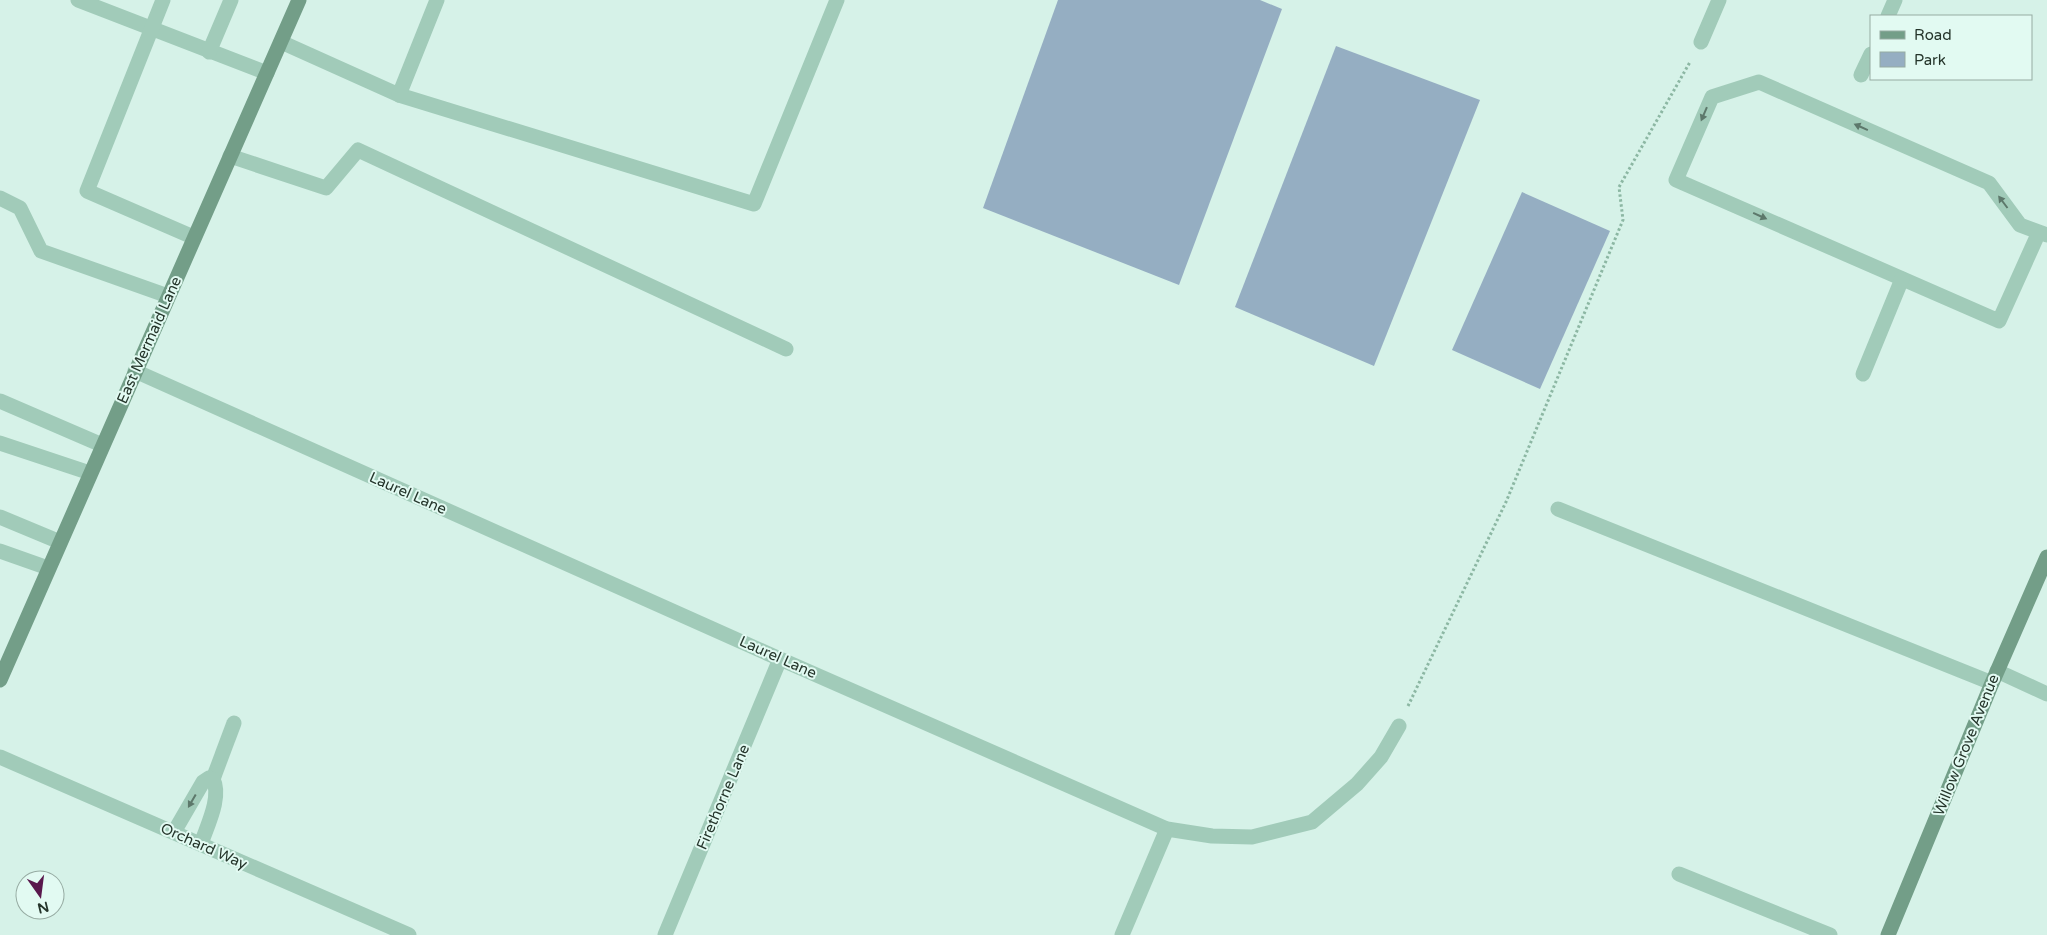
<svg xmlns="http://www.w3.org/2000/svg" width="2047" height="935" viewBox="0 0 2047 935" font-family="'Varela Round',sans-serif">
<rect width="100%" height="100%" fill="#d6f2e8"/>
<g fill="#95aec2">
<polygon points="1058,0 1260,0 1282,9 1179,285 983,208"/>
<polygon points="1336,46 1480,100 1374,366 1235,307"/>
<polygon points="1522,192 1610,231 1540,389 1452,350"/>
</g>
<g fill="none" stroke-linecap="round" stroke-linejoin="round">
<polyline stroke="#8cb7a3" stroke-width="3" stroke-dasharray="2.5 2.5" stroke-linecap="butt" points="1408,706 1506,502 1623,220 1619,187 1690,62"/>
<g stroke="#a1cbb9" stroke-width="15">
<polyline points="78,0 267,73"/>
<polyline points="163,0 87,191 193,237"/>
<polyline points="1888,16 1895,0"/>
<polyline points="281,42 399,95 754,204 837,0"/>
<polyline points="209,52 231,0"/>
<polyline points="1861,75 1871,54"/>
<polyline points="399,95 437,0"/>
<polyline points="230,156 326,188 358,150 786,349"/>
<polyline points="0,198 20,208 41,251 168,296"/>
<polyline points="2039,232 1999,321 1676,180 1712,97 1759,82 1989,183 2020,225 2047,235"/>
<polyline points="1863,374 1902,279"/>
<polyline points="0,401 102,445"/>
<polyline points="0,443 90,473"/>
<polyline points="1558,509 1992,683"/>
<polyline points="0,517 60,542"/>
<polyline points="0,551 48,568"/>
<polyline points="213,779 234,723"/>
<path d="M174,832l29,-50 6,-4 4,1c9,18 -6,47 -12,65"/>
<polyline points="1679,874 1830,935"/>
</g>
<g stroke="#a1cbb9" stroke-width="15">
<polyline points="1701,42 1719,0"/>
<polyline points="135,371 780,659 1167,829 1212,836 1252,837 1312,822 1357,784 1381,757 1399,726"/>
<polyline points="1997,671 2047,694"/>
<polyline points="0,757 409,935"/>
<polyline points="665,935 780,659"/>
<polyline points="1122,935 1167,829"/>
</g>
<g stroke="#739e88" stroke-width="15">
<polyline points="0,680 299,0"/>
<polyline points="1888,935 1992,683 2047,557"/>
</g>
</g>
<defs><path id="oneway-solid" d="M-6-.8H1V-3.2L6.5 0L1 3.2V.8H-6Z" transform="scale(1.25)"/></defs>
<g fill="#5d786b">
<use href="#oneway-solid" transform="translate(1704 114) rotate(113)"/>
<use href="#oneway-solid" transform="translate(1861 127) rotate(-156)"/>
<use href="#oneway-solid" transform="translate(2003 202) rotate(-127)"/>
<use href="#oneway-solid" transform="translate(1760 216) rotate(24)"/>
<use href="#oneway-solid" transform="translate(192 801) rotate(120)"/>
</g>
<g text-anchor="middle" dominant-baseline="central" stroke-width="4" stroke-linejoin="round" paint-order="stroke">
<g font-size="15" fill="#25352b" stroke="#e2faf2">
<text transform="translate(149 340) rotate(-66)">East Mermaid Lane</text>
<text transform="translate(408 493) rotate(24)">Laurel Lane</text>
<text transform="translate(778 657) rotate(24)">Laurel Lane</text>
<text transform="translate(1966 745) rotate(-68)">Willow Grove Avenue</text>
<text transform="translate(723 797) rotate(-67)">Firethorne Lane</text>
<text transform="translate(204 846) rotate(24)">Orchard Way</text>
</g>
</g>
<rect x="1870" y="15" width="162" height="65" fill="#e2faf2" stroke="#96aba2"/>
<rect x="1880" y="31" width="25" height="8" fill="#739e88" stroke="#96aba2"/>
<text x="1914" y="40" font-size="15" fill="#25352b">Road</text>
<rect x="1880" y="52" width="25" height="15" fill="#95aec2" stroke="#96aba2"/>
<text x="1914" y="65" font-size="15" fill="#25352b">Park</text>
<g transform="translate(40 895) rotate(166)"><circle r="24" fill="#e2faf2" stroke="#96aba2"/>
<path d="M0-4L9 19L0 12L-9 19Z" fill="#59184d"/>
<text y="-8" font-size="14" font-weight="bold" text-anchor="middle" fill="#25352b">N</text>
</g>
</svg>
